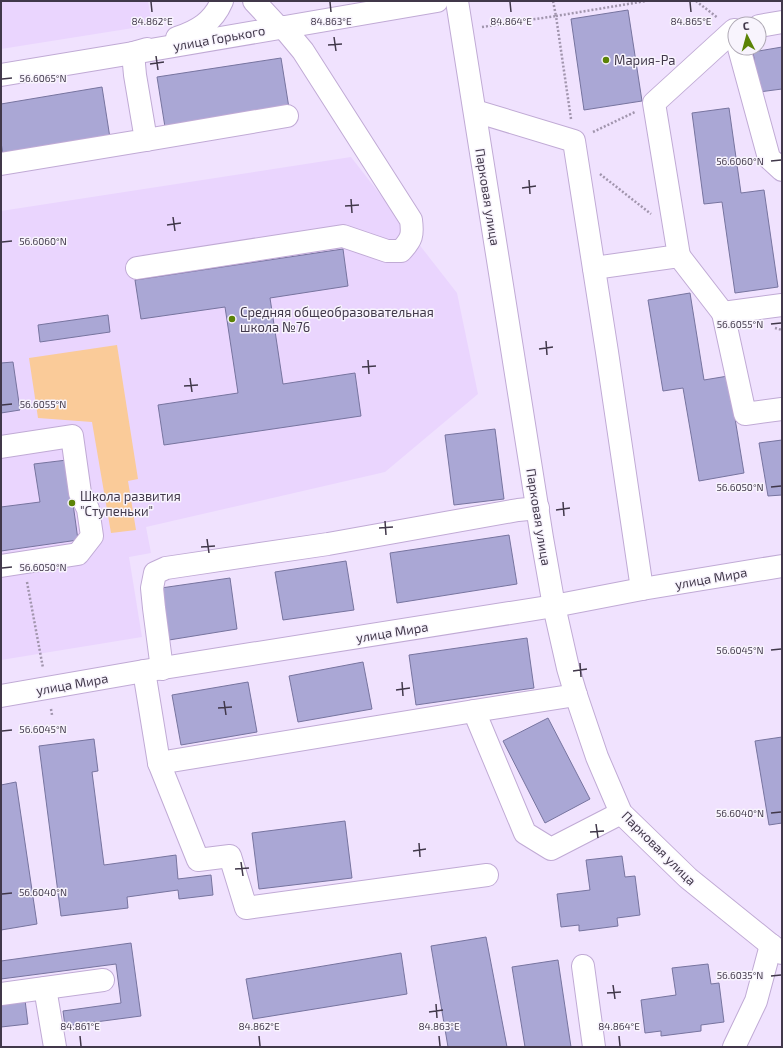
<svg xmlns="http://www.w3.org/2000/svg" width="783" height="1048" viewBox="0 0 783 1048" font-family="'Exo 2',sans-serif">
<rect width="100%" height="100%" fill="#f0e2fe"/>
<g fill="#ead5fe">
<polygon points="1,1 148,1 152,25 1,49"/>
<polygon points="351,157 457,293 478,394 385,472 146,527 151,553 129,557 142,637 1,660 1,211"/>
</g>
<polygon fill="#facb99" points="117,345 138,479 128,481 136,530 111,533 92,422 38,418 29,358"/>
<g fill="#aaa7d5" stroke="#77749f">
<polygon points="628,10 642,101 584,110 571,19"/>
<polygon points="782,47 782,89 759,92 753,52"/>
<polygon points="281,58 289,108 165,127 157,77"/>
<polygon points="102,87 110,138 3,156 1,142 1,104"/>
<polygon points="729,108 741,193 764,190 778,287 735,293 722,202 704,204 692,113"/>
<polygon points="343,249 348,286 270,298 283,384 355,373 361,416 164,445 158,405 238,393 225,307 141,319 135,280"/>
<polygon points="690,293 704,380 728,376 744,473 699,481 683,388 663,391 648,300"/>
<polygon points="108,315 110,332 40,342 38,325"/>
<polygon points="13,362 20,410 1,413 1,363"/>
<polygon points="495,429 504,499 454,505 445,435"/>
<polygon points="782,440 782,495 768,496 759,443"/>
<polygon points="67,460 78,540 1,551 1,507 40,502 34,464"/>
<polygon points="509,535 517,584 397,603 390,553"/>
<polygon points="346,561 354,610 283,620 275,572"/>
<polygon points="230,578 237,629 169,640 161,588"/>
<polygon points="527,638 534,688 416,705 409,655"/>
<polygon points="363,662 372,709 298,722 289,676"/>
<polygon points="248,682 257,732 181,745 172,695"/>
<polygon points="548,718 590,799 545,823 503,741"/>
<polygon points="782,737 782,823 769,825 755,741"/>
<polygon points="94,739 98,771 92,772 104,865 176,855 178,879 211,875 213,895 179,899 178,890 127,897 128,908 61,916 39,746"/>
<polygon points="16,782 37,924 1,930 1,785"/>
<polygon points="345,821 352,878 259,889 252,833"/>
<polygon points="622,856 625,877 635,876 640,915 617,918 618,926 579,931 579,925 561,927 557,894 590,890 586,860"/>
<polygon points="486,937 507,1047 448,1047 431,946"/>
<polygon points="131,943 141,1016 65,1026 63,1011 121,1003 116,964 1,979 1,961"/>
<polygon points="401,953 407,994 253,1019 246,979"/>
<polygon points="558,960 571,1047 525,1047 512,967"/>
<polygon points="708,964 711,984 719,983 724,1022 701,1025 701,1031 661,1036 661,1031 645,1033 641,1000 676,995 672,968"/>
<polygon points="25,1000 28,1024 1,1027 1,1003"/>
</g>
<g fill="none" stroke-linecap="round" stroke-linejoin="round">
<defs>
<g id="minor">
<polyline points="254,1 279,28"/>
<polyline points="457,1 542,538 554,606 568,668 576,695 597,757 621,813 688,878 771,945 782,953"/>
<polyline points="759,26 782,22"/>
<path d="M177,38c21,-7 36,-16 45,-37"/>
<polyline points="739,48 769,158 782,170"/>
<polyline points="1,75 133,53 437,1"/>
<polyline points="475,111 574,141 607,352 642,589"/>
<polyline points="146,140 287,116"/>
<polyline points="1,164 146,140 135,75 133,53 147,49"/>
<polyline points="679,256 723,313"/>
<path d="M137,268l206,-32 44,15h14c11,-12 12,-16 10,-31l-108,-169 -20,-24"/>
<polyline points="594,268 679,256 654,103 734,30"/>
<polyline points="782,305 723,313 745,414 782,409"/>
<polyline points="1,447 72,436 80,493 88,509 92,536 78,554 1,566"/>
<polyline points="162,669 154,608 152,588 155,573 166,568 328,544 518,510 538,508"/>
<polyline points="144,671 159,763 474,711 525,833 551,849 621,813"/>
<polyline points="1,696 144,671 554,606 642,589 782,566"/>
<polyline points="474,711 576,695"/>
<polyline points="159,763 198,860 230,856 246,908 487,875"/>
<polyline points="583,966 594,1047"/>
<polyline points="45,988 55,1047"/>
<polyline points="1,994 103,980"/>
<polyline points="734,1047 756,1001 771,945"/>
</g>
</defs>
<use href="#minor" stroke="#c0aad5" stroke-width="24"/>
<g stroke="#a195ad" stroke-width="2.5" stroke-dasharray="2 2" stroke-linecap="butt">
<polyline points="696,1 718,18"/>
<polyline points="482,27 556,16 553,1"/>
<polyline points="571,119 556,16 646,1"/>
<polyline points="593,132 635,112"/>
<polyline points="600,174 651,214"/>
<polyline points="775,328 782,330"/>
<polyline points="27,582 43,668"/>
<polyline points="51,709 52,715"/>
</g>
<use href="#minor" stroke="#fff" stroke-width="22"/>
</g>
<path fill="none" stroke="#41384a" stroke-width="1.5" d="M151,2l1,10M330,2l1,10M510,2l1,10M690,2l1,10M334,37l2,14M328,45l14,-1M156,56l2,14M150,64l14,-2M2,79l10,-1M771,161l10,-1M529,180l1,14M522,188l14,-2M351,199l1,14M345,206l14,-1M173,217l2,14M167,225l14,-2M2,242l10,-1M771,324l10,-1M546,341l1,14M539,349l14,-2M368,360l1,14M362,367l14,-1M190,378l2,14M184,386l14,-1M2,405l10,-1M771,487l10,-1M563,502l1,14M556,510l14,-2M385,521l1,14M379,528l14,-1M207,539l2,14M201,547l14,-1M2,568l10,-1M771,650l10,-1M580,663l1,14M573,671l14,-2M402,682l1,14M396,690l14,-2M224,701l2,14M218,708l14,-1M2,731l10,-1M771,813l10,-1M596,824l2,14M590,832l14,-1M419,843l1,14M413,851l13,-2M241,862l2,14M235,869l14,-1M2,894l10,-1M771,976l10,-1M613,985l2,14M607,993l14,-1M436,1004l1,14M429,1012l14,-2M80,1036l1,10M259,1036l1,10M439,1036l1,10M619,1036l1,10"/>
<g fill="#5b8306" stroke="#f8f4fd" stroke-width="1.5">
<circle cx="606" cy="60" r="4"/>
<circle cx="232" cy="319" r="4"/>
<circle cx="72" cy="503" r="4"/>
</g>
<g text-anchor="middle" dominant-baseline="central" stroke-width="3" stroke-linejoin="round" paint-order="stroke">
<g font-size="13" fill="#41384a" stroke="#f8f4fd">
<text transform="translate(219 38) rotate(-10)">улица Горького</text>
<text transform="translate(488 197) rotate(81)">Парковая улица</text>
<text transform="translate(539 517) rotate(81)">Парковая улица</text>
<text transform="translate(711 578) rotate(-10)">улица Мира</text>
<text transform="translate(392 632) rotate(-9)">улица Мира</text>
<text transform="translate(72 684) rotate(-10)">улица Мира</text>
<text transform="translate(659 848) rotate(45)">Парковая улица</text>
</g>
<g font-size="13" fill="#41384a" stroke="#f8f4fd" text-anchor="start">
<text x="614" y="60">Мария-Ра</text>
<text x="240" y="312">Средняя общеобразовательная<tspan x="240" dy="15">школа №76</tspan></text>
<text x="80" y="496">Школа развития<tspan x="80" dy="15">"Ступеньки"</tspan></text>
</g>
</g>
<g font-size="10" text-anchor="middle" fill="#41384a" stroke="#f8f4fd" stroke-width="3" stroke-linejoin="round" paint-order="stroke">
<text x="152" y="25">84.862°E</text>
<text x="331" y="25">84.863°E</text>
<text x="511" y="25">84.864°E</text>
<text x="691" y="25">84.865°E</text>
<text x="43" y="82">56.6065°N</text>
<text x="740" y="165">56.6060°N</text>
<text x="43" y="245">56.6060°N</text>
<text x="740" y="328">56.6055°N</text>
<text x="43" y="408">56.6055°N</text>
<text x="740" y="491">56.6050°N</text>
<text x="43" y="571">56.6050°N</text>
<text x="740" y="654">56.6045°N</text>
<text x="43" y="733">56.6045°N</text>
<text x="740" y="817">56.6040°N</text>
<text x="43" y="896">56.6040°N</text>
<text x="740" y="979">56.6035°N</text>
<text x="80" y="1030">84.861°E</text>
<text x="259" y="1030">84.862°E</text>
<text x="439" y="1030">84.863°E</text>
<text x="619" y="1030">84.864°E</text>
</g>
<rect width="783" height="1048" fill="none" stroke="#41384a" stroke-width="4"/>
<g transform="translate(747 36) rotate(354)"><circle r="19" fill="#f8f4fd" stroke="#afa9b5"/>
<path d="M0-3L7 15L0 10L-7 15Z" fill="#5b8306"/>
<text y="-6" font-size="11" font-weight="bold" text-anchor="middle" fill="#41384a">С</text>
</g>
</svg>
